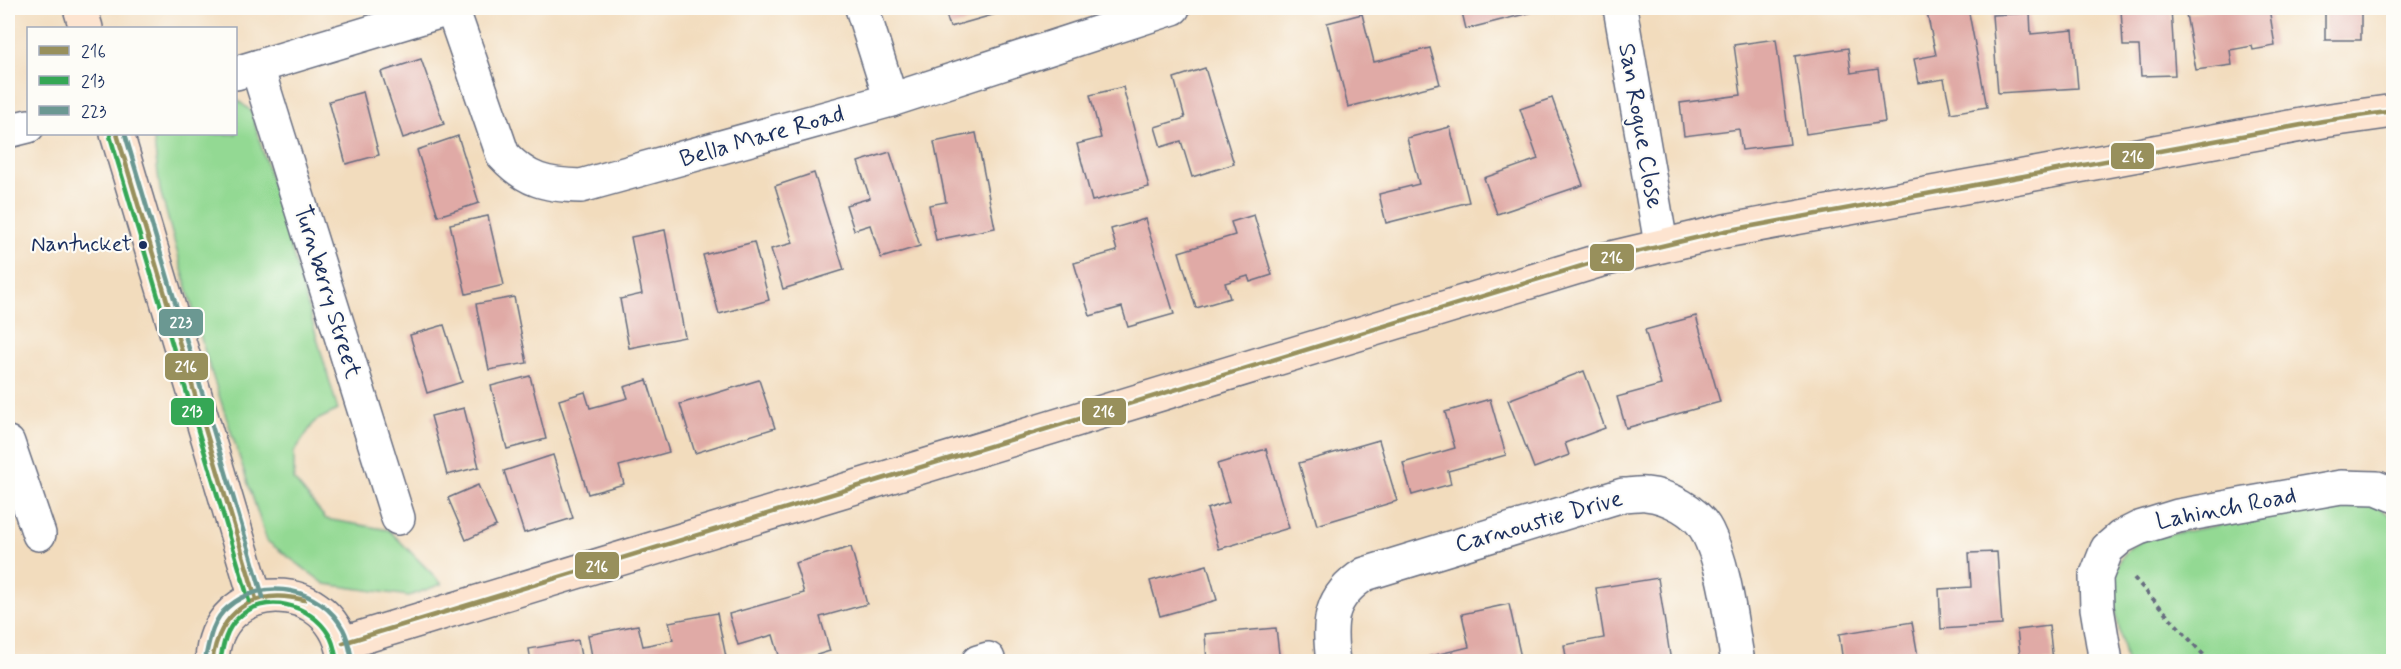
<svg xmlns="http://www.w3.org/2000/svg" width="2401" height="669" viewBox="0 0 2401 669" font-family="Mynerve,sans-serif">
<rect width="100%" height="100%" fill="#fdfcf7"/>
<filter id="ink" filterUnits="userSpaceOnUse"><feTurbulence type="fractalNoise" baseFrequency=".0167" numOctaves="2"/><feDisplacementMap in="SourceGraphic" scale="12" xChannelSelector="R" yChannelSelector="G"/><feConvolveMatrix kernelMatrix="1 2 1 2 8 2 1 2 1" color-interpolation-filters="sRGB"/></filter>
<filter id="wash" filterUnits="userSpaceOnUse"><feTurbulence type="fractalNoise" baseFrequency=".008" numOctaves="4" result="noise"/><feDisplacementMap in="SourceGraphic" scale="24" xChannelSelector="R" yChannelSelector="G"/><feGaussianBlur stdDeviation="1.35" result="paint"/><feColorMatrix in="noise" values="0 0 0 0 0 0 0 0 0 0 0 0 0 0 0 0 0 1.4 0 .05"/><feComposite in="paint" operator="in"/></filter>
<g filter="url(#wash)">
<rect width="100%" height="100%" fill="#f2dcbd"/>
<g fill="#93d993" stroke="#578478" stroke-width="1.5">
<polygon points="236,99 251,111 338,410 315,421 294,452 294,480 326,519 389,530 442,584 409,596 325,584 267,541 206,356 160,190 153,134 236,134"/>
<path d="M2353,500l20,3 20,15v143h-267c-6,-32 -25,-86 3,-112 4,-4 11,-7 16,-10z"/>
</g>
<g id="blocks">
<g fill="#e0aaa6">
<polygon points="944,8 1017,8 950,27"/>
<polygon points="1461,8 1549,8 1466,29"/>
<polygon points="1955,8 1968,8 1987,107 1951,113 1944,79 1919,83 1914,59 1936,55 1927,13"/>
<polygon points="2121,8 2171,8 2175,75 2141,76 2139,46 2123,46"/>
<polygon points="2221,8 2269,8 2275,46 2253,50 2252,46 2230,50 2232,65 2196,70 2186,14"/>
<rect x="2325" y="8" width="36" height="32"/>
<polygon points="2030,13 2031,34 2073,30 2078,88 1998,93 1992,15"/>
<polygon points="1362,14 1374,62 1430,48 1440,84 1348,107 1327,23"/>
<polygon points="1776,39 1790,144 1742,150 1739,129 1684,136 1680,103 1741,95 1734,45"/>
<polygon points="1848,48 1851,73 1878,69 1885,122 1806,134 1795,56"/>
<polygon points="421,59 444,124 403,138 381,72"/>
<polygon points="1205,68 1234,164 1192,177 1181,141 1161,147 1155,127 1185,118 1174,78"/>
<polygon points="1123,87 1149,187 1092,201 1077,144 1101,138 1090,95"/>
<polygon points="363,92 379,155 346,164 329,101"/>
<polygon points="1552,98 1583,185 1497,214 1484,178 1538,159 1520,109"/>
<polygon points="1450,127 1469,202 1386,223 1379,194 1419,184 1407,138"/>
<polygon points="976,133 995,228 936,240 929,205 946,202 934,142"/>
<polygon points="458,136 479,203 438,216 417,150"/>
<polygon points="890,152 920,246 881,258 870,225 854,230 846,205 870,198 858,162"/>
<polygon points="814,173 844,270 783,289 771,249 793,243 775,186"/>
<polygon points="1254,215 1272,275 1250,282 1248,276 1225,283 1230,298 1196,308 1179,252 1235,235 1231,222"/>
<polygon points="488,216 504,285 466,294 450,224"/>
<polygon points="1145,219 1174,314 1128,327 1122,307 1090,316 1074,263 1117,251 1111,229"/>
<polygon points="665,230 685,337 629,348 620,299 642,294 631,237"/>
<polygon points="754,242 769,300 719,314 703,255"/>
<polygon points="514,297 527,363 489,370 476,304"/>
<polygon points="1696,316 1720,402 1626,428 1617,397 1661,385 1645,330"/>
<polygon points="444,325 462,382 427,393 410,335"/>
<polygon points="1584,371 1605,428 1565,443 1569,455 1534,468 1508,400"/>
<polygon points="530,376 546,439 507,449 491,386"/>
<polygon points="647,380 669,452 619,466 624,484 588,494 559,400 585,392 590,408 628,398 624,387"/>
<polygon points="759,380 775,428 695,453 680,404"/>
<polygon points="1490,399 1506,455 1448,471 1451,484 1412,495 1403,463 1455,448 1445,412"/>
<polygon points="464,408 479,467 447,475 431,416"/>
<polygon points="1379,440 1397,501 1317,525 1299,463"/>
<polygon points="1266,449 1289,528 1219,549 1207,509 1229,502 1217,464"/>
<polygon points="553,455 573,518 524,533 504,471"/>
<polygon points="478,485 496,526 466,540 448,498"/>
<polygon points="851,547 867,604 820,617 830,651 794,662 781,662 773,635 738,645 729,614 804,593 795,563"/>
<polygon points="1997,552 2002,625 1941,629 1939,589 1971,587 1969,553"/>
<polygon points="1207,565 1217,600 1160,616 1150,581"/>
<polygon points="1658,578 1671,662 1567,662 1564,645 1604,638 1596,588"/>
<polygon points="1509,604 1522,662 1406,662 1469,647 1462,614"/>
<polygon points="717,613 727,662 593,662 588,635 638,625 643,646 673,640 669,622"/>
<polygon points="1912,622 1919,662 1843,662 1839,634"/>
<polygon points="2049,626 2053,661 2021,662 2017,630"/>
<polygon points="1276,628 1280,662 1207,662 1205,634"/>
<polygon points="578,640 582,662 531,662 529,649"/>
</g>
</g>
</g>
<g filter="url(#ink)">
<use href="#blocks" fill-opacity="0" stroke="#666c7f" stroke-width="1.5"/>
<g fill="none" stroke-linecap="round" stroke-linejoin="round">
<defs>
<g id="street">
<polyline points="862,8 891,100"/>
<polyline points="1620,8 1661,244"/>
<polyline points="257,67 398,518"/>
<path d="M236,73l216,-65 51,147c24,26 43,30 78,31l310,-86 282,-92"/>
<polyline points="8,131 28,126"/>
<polyline points="8,443 39,534"/>
<polyline points="978,662 988,659"/>
<path d="M1333,662c-5,-41 -4,-65 32,-88l258,-79c8,0 16,-2 23,-1 22,2 51,17 61,37 19,38 23,89 31,131"/>
<polyline points="2106,662 2097,608 2096,577 2107,549 2121,537 2139,528 2178,516 2341,487 2377,488 2394,495"/>
</g>
<g id="secondary">
<polyline points="80,8 86,28"/>
<polyline points="117,134 256,599"/>
<polyline points="343,643 1598,261 1725,231 2323,121 2394,111"/>
<path d="M212,662c2,-87 125,-89 133,0"/>
</g>
</defs>
<use href="#street" stroke="#666c7f" stroke-width="36"/>
<use href="#secondary" stroke="#666c7f" stroke-width="36"/>
<polyline stroke="#666c7f" stroke-width="4" stroke-dasharray="4.5 4.5" stroke-linecap="butt" points="2134,578 2210,662"/>
<use href="#street" stroke="#fff" stroke-width="33"/>
<use href="#secondary" stroke="#fde4d0" stroke-width="33"/>
<defs>
<g id="bus-1">
<polyline points="117,134 256,599"/>
<polyline points="343,643 1598,261 1725,231 2323,121 2394,111"/>
<path d="M212,662c7,-51 42,-75 92,-62"/>
</g>
<g id="bus-2">
<polyline points="110,136 249,601"/>
<path d="M220,662c3,-16 5,-31 17,-43 27,-28 74,-15 92,16 5,7 6,18 8,27"/>
</g>
<g id="bus-3">
<polyline points="125,134 263,597"/>
<path d="M205,660c4,-19 7,-40 23,-53 36,-31 93,-19 115,22 5,9 7,21 9,31"/>
</g>
</defs>
<use href="#bus-1" stroke="#fdfcf7" stroke-width="9"/>
<use href="#bus-2" stroke="#fdfcf7" stroke-width="9"/>
<use href="#bus-3" stroke="#fdfcf7" stroke-width="9"/>
<use href="#bus-1" stroke="#98905c" stroke-width="4.5"/>
<use href="#bus-2" stroke="#35a755" stroke-width="4.5"/>
<use href="#bus-3" stroke="#6b9892" stroke-width="4.5"/>
</g>
</g>
<circle fill="#1b2f5e" stroke="#fdfcf7" stroke-width="2" cx="143" cy="245" r="5"/>
<g text-anchor="middle" dominant-baseline="central" stroke-width="4.5" stroke-linejoin="round" paint-order="stroke">
<g font-size="22" fill="#1b2f5e" stroke="#fdfcf7" text-anchor="end">
<text x="132" y="245">Nantucket</text>
</g>
<g font-size="24" fill="#1b2f5e" stroke="#fdfcf7">
<text transform="translate(1640 126) rotate(80)">San Rogue Close</text>
<text transform="translate(762 137) rotate(-16)">Bella Mare Road</text>
<text transform="translate(327 292) rotate(73)">Turnberry Street</text>
<text transform="translate(2226 509) rotate(-11)">Lahinch Road</text>
<text transform="translate(1539 522) rotate(-16)">Carnoustie Drive</text>
</g>
</g>
<g stroke="#fdfcf7" stroke-width="2">
<rect x="2110" y="142" width="45" height="28" rx="6" fill="#98905c"/>
<rect x="1589" y="243" width="46" height="29" rx="6" fill="#98905c"/>
<rect x="158" y="308" width="46" height="29" rx="6" fill="#6b9892"/>
<rect x="164" y="352" width="45" height="29" rx="6" fill="#98905c"/>
<rect x="1081" y="397" width="46" height="29" rx="6" fill="#98905c"/>
<rect x="170" y="397" width="45" height="29" rx="6" fill="#35a755"/>
<rect x="574" y="551" width="46" height="29" rx="6" fill="#98905c"/>
</g>
<g font-size="16" text-anchor="middle" font-weight="bold" fill="#fff">
<text x="2133" y="162">216</text>
<text x="1612" y="263">216</text>
<text x="181" y="328">223</text>
<text x="186" y="372">216</text>
<text x="1104" y="417">216</text>
<text x="192" y="417">213</text>
<text x="597" y="572">216</text>
</g>
<rect width="2401" height="669" fill="none" stroke="#fdfcf7" stroke-width="30"/>
<rect x="27" y="27" width="210" height="108" fill="#fdfcf7" stroke="#a3aaba" stroke-width="1.5"/>
<rect x="39" y="46" width="30" height="9" fill="#98905c" stroke="#a3aaba" stroke-width="1.5"/>
<text x="81" y="57" font-size="18" fill="#1b2f5e">216</text>
<rect x="39" y="76" width="30" height="9" fill="#35a755" stroke="#a3aaba" stroke-width="1.5"/>
<text x="81" y="87" font-size="18" fill="#1b2f5e">213</text>
<rect x="39" y="106" width="30" height="9" fill="#6b9892" stroke="#a3aaba" stroke-width="1.5"/>
<text x="81" y="117" font-size="18" fill="#1b2f5e">223</text>
</svg>
